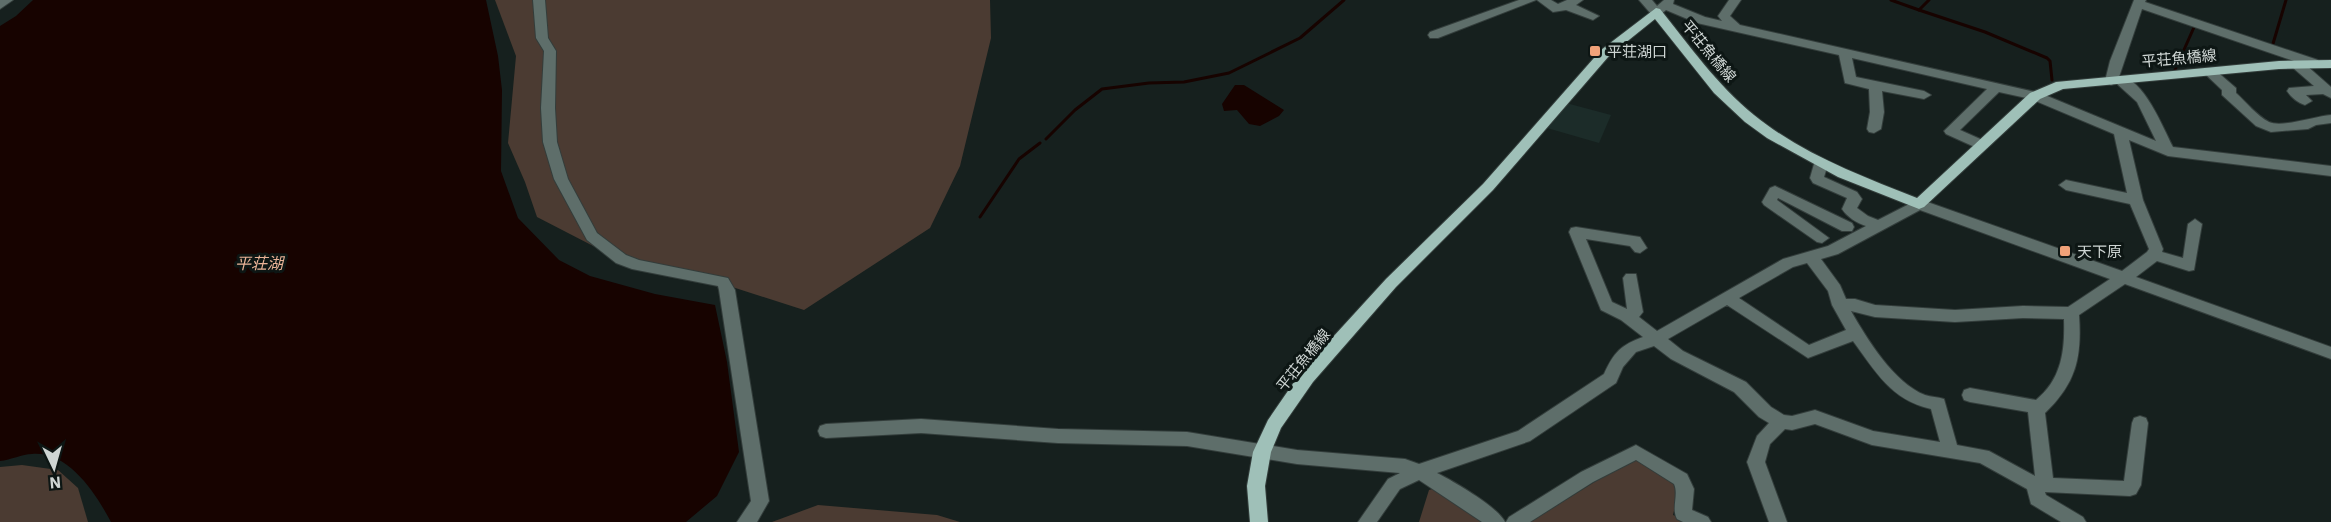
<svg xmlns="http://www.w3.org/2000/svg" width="2331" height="522" viewBox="0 0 2331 522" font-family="'IBM Plex Sans','Noto Sans JP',sans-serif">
<rect width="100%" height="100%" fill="#16201e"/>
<polygon fill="#1c2c29" points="1566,103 1611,115 1599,143 1547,128"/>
<g fill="#4b3b32">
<polygon points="495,0 990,0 991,38 960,166 930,228 804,310 723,284 630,265 537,217 525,182 508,143 516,56"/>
<polygon points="1639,459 1676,482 1679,490 1673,515 1691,522 1530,522 1630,460"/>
<polygon points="22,465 58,470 78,488 88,522 0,522 0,467"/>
<polygon points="1435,488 1487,522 1419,522 1429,490"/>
<polygon points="818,505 937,515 960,522 772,522"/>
</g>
<g fill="#170300">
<path d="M33,0h453l12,56 4,34 -1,81 17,47 41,42 31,16 65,18 60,11 12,57 12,90 -22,44 -31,26h-575c-15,-28 -42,-71 -79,-68 -10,0 -21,6 -32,7v-435l16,-10z"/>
<polygon points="1235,85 1244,85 1284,110 1279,116 1260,126 1249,124 1237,110 1224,111 1222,104"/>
</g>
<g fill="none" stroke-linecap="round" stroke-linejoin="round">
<g stroke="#170300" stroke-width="3">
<polyline points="1891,0 1919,10"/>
<polyline points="1929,0 1919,10 1985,32 2047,58 2050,61 2052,80"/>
<polyline points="2272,47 2286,0"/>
<polyline points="2175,70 2195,25"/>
<polyline points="1046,139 1075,110 1102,89 1149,83 1184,82 1229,73 1300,38 1344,0"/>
<polyline points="980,217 1019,159 1040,143"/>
</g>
<defs>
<g id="minor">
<polygon points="0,0 13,0 0,9"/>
<polygon points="533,0 545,0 548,38 556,51 555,108 557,142 568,179 597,233 626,255 639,260 728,278 735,290 769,501 757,522 737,522 751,501 719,290 718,286 632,269 616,263 587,240 554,179 543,142 541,108 544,51 536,38"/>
<polygon points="1519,0 1536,0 1438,38 1430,38 1428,35 1430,32"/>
<polygon points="1537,0 1551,0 1558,4 1567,0 1583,0 1576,5 1599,16 1593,20 1566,10 1553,12"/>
<path d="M1639,0h13l5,6 7,-6h10l-1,4 32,13 17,4 -4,-5 11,-16h12l-11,16 10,9 300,68 116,48 -19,-39 -21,-19 -5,2 -6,-4 5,-20 24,-61h12l-1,2 173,58 1,3 -1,3 -12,-1 25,22v11l-8,-4 -17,1 6,6 -7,4c-7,-2 -14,-8 -18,-14l2,-3 25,-2 -22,-19 -1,-3 3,-3 -152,-52 -23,68c24,-1 44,51 54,70l158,19v10l-163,-20 -39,-16 14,60 20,49 -1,3 21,6 5,-34 7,-5 7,5 -8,46 -5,1 -32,-10 -21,16 195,70v12l-206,-75 -46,31c3,43 -3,68 -34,98l8,65 71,3 8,-58 2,-5 6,-2 6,2 2,5 -7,62 -5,9 -6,2 -85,-4 1,3 37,22 3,5h-25l-30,-18 -4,-15 -47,-26 -108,-18 -57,-21 -23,6 -7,-1 -15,15 -5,18 22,60h-18l-22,-60 10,-26 12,-13 -10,-6 -25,-25 -63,-33 -17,-13 -18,6 -13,15 -7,16 -86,58 -93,32c16,8 61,34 68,49h-23l-63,-42 -19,9 -23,33h-19l30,-43 12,-6 -103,-9 -110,-18 -129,-3 -137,-10 -95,5 -6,-2 -2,-5 2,-5 6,-2 95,-5 137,10 129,3 110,18 108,9 14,5 99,-33 86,-57c10,-22 17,-29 39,-37l-22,-17 -20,-10 -32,-78 2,-4 5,-1 64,10 7,11 -7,5 -5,-1 -5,-6 -44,-7 26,63 15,7 -4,-31 3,-4h10l7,38 -4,5 18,14 126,-72 45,-13 38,-20c-9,-3 -19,-9 -24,-17l5,-11 -34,-15 -3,-5 4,-14 7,-5 7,5 -4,13 33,15 5,7 -5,9 11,8 10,4 41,-21 203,72 25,-19 2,-3 -19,-45 -64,-14 -7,-5 7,-5 61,13 -13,-59 -83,-35 -32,-7 -39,38 27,12 2,3 -2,3h-10l-31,-14 -2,-3 43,-42 -135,-31 4,19 68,14 7,4 -7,4 -42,-8 2,21 -3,17 -7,4 -5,-1 -2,-3 3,-17 -1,-23 -24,-6 -6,-28 -142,-32 -31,-13 -6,5h-8zM1920,210l190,69 -42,28 -45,-1 -68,4 -80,-5 -20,-6h-9l-6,-14 -19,-26 17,-5zM1807,263l21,28 4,14 14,25 -37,15 -70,-47 54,-31zM1727,305l81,53 45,-17c23,31 38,59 78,68l9,33 -67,-11 -58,-21 -23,6 -8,-1 -13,-8 -25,-25 -63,-31 -15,-12zM1851,311l24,6 80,5 68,-4 41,1c1,31 -2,60 -28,81l-66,-12 -6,2 -2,5 2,5 6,2 58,10 7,64 -46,-25 -32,-6 -13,-46c-6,-2 -13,-2 -19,-4 -31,-12 -58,-56 -74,-84z"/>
<path d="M2209,68l5,1 22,19v5c10,9 21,23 33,29 13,6 47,-6 62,-7v8l-15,2 -8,4 -37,3 -15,-6 -34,-31v-5l-19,-18z"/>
<polygon points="1775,186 1852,223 1854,227 1852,231 1842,231 1778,198 1777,200 1829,238 1822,243 1817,242 1764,205 1762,202 1770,188"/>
<path d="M1636,445l51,29 7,15 -2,21 16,7 3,5h-28l-6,-3c-6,-11 2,-24 -3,-35l-38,-24 -43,22 -63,40h-24l3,-5 72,-45z"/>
</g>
<path id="major" d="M1656,8l4,1c30,37 57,76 94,106 48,39 107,61 163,83l113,-105 26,-11 223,-21 52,-1v8l-52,1 -216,20 -23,10 -116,108 -5,2 -81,-32 -71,-39 -22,-16 -31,-29 -59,-74 -46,37 -116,134 -97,97 -83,95 -32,46 -10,24 -6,34 3,36h-18l-3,-36 6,-34 15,-32 33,-48 85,-93 97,-95 118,-134z"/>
</defs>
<use href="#minor" stroke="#333d3b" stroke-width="2"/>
<use href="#major" stroke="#333d3b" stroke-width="2"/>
<use href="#minor" fill="#5e6e6a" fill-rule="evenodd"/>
<use href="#major" fill="#9fc0b8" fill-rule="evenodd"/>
</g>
<g fill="#f0a279" stroke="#0d1614" stroke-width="2">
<rect x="1589" y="45" width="12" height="12" rx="3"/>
<rect x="2059" y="245" width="12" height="12" rx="3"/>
</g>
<g text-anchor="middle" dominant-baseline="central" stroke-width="6" stroke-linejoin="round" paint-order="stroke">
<g font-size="15" fill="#ced5d3" stroke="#0d1614" text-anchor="start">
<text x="1607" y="51">平荘湖口</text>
<text x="2077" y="251">天下原</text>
</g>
<g font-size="15" fill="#ced5d3" stroke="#0d1614">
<text transform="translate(1709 51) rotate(50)">平荘魚橋線</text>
<text transform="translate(2179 58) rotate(-5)">平荘魚橋線</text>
<text transform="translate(1303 360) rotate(-51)">平荘魚橋線</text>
</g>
<g font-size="16" font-style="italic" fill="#e8b296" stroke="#0d1614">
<text x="259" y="263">平荘湖</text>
</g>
</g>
<g transform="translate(54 468) rotate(175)" stroke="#0d1614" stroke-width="4.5" paint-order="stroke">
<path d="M0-4.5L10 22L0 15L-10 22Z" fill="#ced5d3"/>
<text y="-9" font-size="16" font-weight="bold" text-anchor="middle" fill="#ced5d3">N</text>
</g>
</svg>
